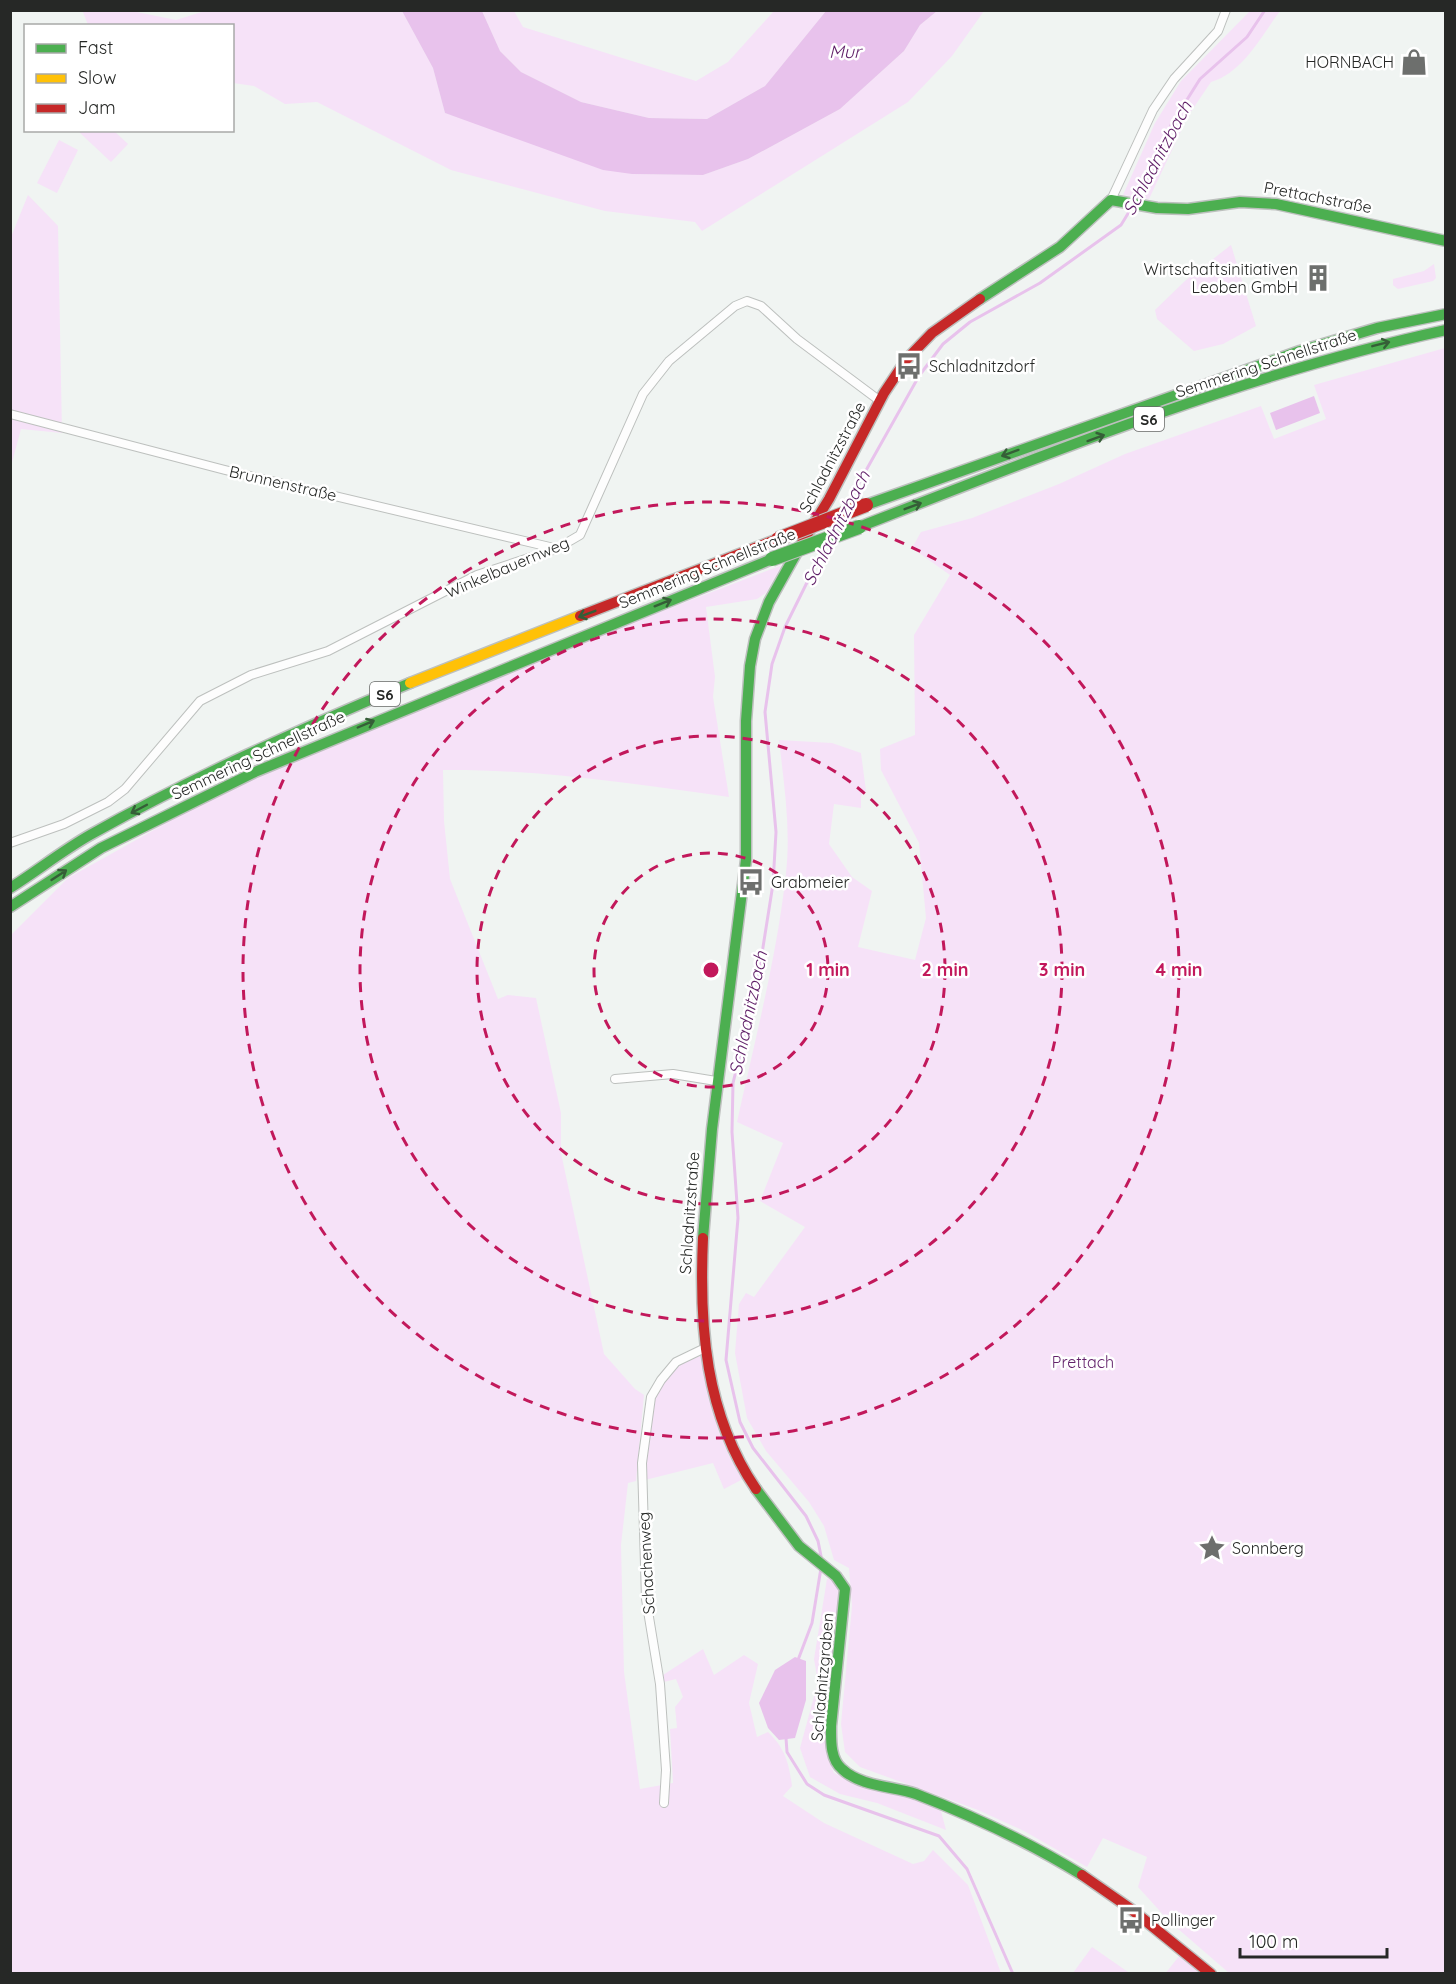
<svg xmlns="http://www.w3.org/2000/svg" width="1456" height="1984" viewBox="0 0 1456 1984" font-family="Quicksand,sans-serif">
<rect width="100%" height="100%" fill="#f0f4f2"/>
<g fill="#f6e2f8">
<polygon points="208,10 402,11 433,68 445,113 632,174 703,175 748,159 840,109 904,51 920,25 937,11 984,11 952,56 908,102 702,231 695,222 605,211 451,170 317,102 285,104 254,86 233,83 232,26 88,25 83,12 132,11 176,20"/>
<polygon points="482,11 514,11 523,27 696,81 728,62 774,11 826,11 765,86 707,119 649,118 581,102 521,72 500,51"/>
<path d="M1250,11h30c-18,24 -37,62 -69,71l-23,34 -39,83 -26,-4 32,-72 26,-42z"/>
<polygon points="78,131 114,131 128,144 111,162"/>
<polygon points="59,140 78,150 57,193 37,183"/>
<polygon points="28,195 58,226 62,433 21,429 11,466 11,237"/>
<polygon points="1231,245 1256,326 1223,344 1194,351 1157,319 1155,310 1185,281"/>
<polygon points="1434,264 1436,278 1433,281 1398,289 1393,285 1393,279 1424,271"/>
<path d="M1445,348v1625h-216l-60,-52 -31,-34 9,-30 -44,-19 -16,29 -63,-36 -46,-21 -118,-43 -15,-15 -4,-28 11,-118 -3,-38 -15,-8 -10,-34 -15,-24 -43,-51 -19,-33 -12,-65 4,-49 7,-11 8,4 51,-70 -45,-26 23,-58 -46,-21c18,-83 40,-165 49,-249 5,-44 -2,-89 -7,-133l53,3 29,10 5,38 -5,5v12l-27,-4 -5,40 23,33 20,14 -14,56 57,13 11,-42 -7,-75 -38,-73 -1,-21 35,-14 -1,-100 36,-60 -38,-27 9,-16 51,-14 87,-34 66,-30 136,-48 13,33 52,-20 -12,-34z"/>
<path d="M782,565l-16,28 -9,6 -51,8 9,70 -2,20 16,100c-95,-13 -191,-28 -286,-27l1,51 6,58 48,120 10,-4 28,3 25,115v40l43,201 31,35 9,6 -8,86 -8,2 -7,62 3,127 16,117 33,-6 -3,-54 7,-1 -2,-21 8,-10 -7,-18 -12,3 -1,-7 40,-26 11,26 30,-20 14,9 -9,39 8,34 11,-5c17,16 21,31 24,54l-9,10 41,27 89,41 11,-3 9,-11 35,35 33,88h-990l-1,-1037 58,-58 145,-81 119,-52 268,-110z"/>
<path d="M701,1356c8,43 16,85 42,123l-19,10 -11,-26 -68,17c0,-20 2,-65 9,-83 6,-18 28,-40 47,-41z"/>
<path d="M827,1579h7c10,19 4,40 -4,59l5,7c-4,40 -18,90 -1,128 34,17 74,18 107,38l5,19 -69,-27 -37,-9 -30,-17 -10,-29 18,-66 -4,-23z"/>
<polygon points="1092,1947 1128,1972 1127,1973 1073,1973"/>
<polygon points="1180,1955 1201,1973 1165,1974"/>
</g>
<g fill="#e8c2ec">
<polygon points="402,11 482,11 500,51 521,72 581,102 649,118 707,119 765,86 826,11 937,11 920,25 904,51 840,109 748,159 703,175 632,174 603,170 445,113 433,68"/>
<polygon points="1314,396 1320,413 1276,430 1270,413"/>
<polygon points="795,1657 806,1661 806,1700 795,1738 779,1740 768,1728 759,1703 775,1670"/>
</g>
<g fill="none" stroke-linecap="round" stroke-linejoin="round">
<g stroke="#e8c2ec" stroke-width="3">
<polyline points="1135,201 1154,169 1171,125 1200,79 1247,37 1265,10"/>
<polyline points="846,506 919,376 943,344 970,322 1040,283 1121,225 1132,207"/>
<polyline points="822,1561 818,1541 806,1516 753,1448 740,1422 726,1360 738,1218 732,1132 733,1083 757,985 773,884 776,832 765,712 772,664 785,627 826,544"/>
<polyline points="798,1660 812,1623 821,1568"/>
<polyline points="786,1738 787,1752 807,1784 824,1795 939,1836 967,1869 1013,1974"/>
</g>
<defs>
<g id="street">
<polyline points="1111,200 1153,110 1174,79 1218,31 1226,10"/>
<polyline points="10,414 225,470 554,548"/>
<polyline points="10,843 64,824 108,802 125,789 200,701 251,675 328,651 477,575 556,549 580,535 643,394 669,361 735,306 747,301 761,306 797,339 880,401"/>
<polyline points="615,1079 673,1074 716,1081"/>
<polyline points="664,1803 666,1770 660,1684 646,1599 642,1463 651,1397 661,1380 676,1362 705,1348"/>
</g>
<g id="fast">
<polyline points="980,299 1060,247 1111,200 1157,208 1188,209 1240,202 1276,204 1446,241"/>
<polyline points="866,505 1300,351 1377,328 1446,314"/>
<path d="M859,527c191,-75 386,-153 587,-197"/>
<path d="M10,888c27,-17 52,-37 80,-53 103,-58 211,-106 320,-152"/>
<polyline points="10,907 101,848 255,772 772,559"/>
<polyline points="703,1238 712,1129 746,860 746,721 750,666 755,639 769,602 802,543"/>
<path d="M756,1489l43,57 37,30 9,13 -14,137c0,14 -1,33 11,43 19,18 51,17 74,25 57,22 114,49 166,81"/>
</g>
<polyline id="slow" points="410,683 580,616"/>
<g id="jam">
<polyline points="802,543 829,499 884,393 906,360 932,333 980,299"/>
<polyline points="580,616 778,539"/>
<path d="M703,1238c-4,88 2,176 53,251"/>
<polyline points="1082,1875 1131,1909 1211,1974"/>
</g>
</defs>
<use href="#street" stroke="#bdc0be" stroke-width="10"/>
<use href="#fast" stroke="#bdc0be" stroke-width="13"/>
<use href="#slow" stroke="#bdc0be" stroke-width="13"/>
<use href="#jam" stroke="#bdc0be" stroke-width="13"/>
<use href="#street" stroke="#fdfdfd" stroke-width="8"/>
<use href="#fast" stroke="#4caf50" stroke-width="10"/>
<use href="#slow" stroke="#ffc107" stroke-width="10"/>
<use href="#jam" stroke="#c62828" stroke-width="10"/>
<defs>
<polyline id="fast-bridge" points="772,559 859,527"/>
<polyline id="jam-bridge" points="778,539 866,505"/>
</defs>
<use href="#fast-bridge" stroke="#bdc0be" stroke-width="16" stroke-linecap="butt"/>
<use href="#jam-bridge" stroke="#bdc0be" stroke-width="16" stroke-linecap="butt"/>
<use href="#fast-bridge" stroke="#4caf50" stroke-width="14"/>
<use href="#jam-bridge" stroke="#c62828" stroke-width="14"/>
</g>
<defs><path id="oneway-shaft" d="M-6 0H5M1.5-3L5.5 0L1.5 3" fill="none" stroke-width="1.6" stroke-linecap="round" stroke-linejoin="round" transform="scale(1.5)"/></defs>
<g stroke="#355e37">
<use href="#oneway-shaft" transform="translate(1381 344) rotate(-14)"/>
<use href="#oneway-shaft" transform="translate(1096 438) rotate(-20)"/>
<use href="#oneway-shaft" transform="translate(1010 453) rotate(160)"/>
<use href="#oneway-shaft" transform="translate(913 506) rotate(-21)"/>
<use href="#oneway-shaft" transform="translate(663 603) rotate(-22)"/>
<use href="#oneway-shaft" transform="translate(587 614) rotate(159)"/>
<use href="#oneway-shaft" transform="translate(366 724) rotate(-23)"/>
<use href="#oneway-shaft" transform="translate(139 809) rotate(152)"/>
<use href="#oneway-shaft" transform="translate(59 875) rotate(-33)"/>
</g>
<g fill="none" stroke="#c2185b" stroke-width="3" stroke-dasharray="10 8">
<circle cx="711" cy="970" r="117"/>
<circle cx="711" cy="970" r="234"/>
<circle cx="711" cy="970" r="351"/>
<circle cx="711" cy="970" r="468"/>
</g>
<defs>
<symbol id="shop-bare" viewBox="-9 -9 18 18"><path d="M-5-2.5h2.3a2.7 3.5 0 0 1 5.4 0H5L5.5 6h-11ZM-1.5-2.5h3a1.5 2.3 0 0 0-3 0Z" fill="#6d6f6d" stroke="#fff" stroke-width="2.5" paint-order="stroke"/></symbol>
<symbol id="building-bare" viewBox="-9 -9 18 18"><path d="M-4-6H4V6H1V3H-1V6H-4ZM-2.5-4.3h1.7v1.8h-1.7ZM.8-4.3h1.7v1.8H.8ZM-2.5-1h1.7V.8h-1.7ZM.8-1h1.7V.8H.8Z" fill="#6d6f6d" stroke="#fff" stroke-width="2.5" paint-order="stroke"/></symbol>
<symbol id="bus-bare" viewBox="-9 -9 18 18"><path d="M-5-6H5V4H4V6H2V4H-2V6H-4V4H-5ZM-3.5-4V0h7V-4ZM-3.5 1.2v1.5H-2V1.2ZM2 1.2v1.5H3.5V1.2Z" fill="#6d6f6d" stroke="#fff" stroke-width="2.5" paint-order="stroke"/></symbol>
<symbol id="sight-bare" viewBox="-9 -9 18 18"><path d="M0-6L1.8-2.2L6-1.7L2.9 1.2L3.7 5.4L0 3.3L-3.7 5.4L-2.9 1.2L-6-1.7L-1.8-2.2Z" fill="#6d6f6d" stroke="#fff" stroke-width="2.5" paint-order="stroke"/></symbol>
</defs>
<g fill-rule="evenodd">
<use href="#shop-bare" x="1395" y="43" width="38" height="38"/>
<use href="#building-bare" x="1299" y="259" width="38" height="38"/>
<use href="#bus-bare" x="890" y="347" width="38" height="38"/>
<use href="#bus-bare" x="732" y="863" width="38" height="38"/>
<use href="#sight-bare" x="1193" y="1529" width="38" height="38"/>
<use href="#bus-bare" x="1112" y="1901" width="38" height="38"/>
</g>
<g text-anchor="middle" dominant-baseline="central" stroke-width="5" stroke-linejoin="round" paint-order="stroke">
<g fill="#fff" stroke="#676867" stroke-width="1.5">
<rect x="1134" y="407" width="30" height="24" rx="4.5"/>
<rect x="370" y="682" width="30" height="24" rx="4.5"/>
</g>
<g font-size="15" font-weight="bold" fill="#262826">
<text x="1149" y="419">S6</text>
<text x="385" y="694">S6</text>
</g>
<g font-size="16" fill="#262826" stroke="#fff" text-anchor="start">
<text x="1394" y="62" text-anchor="end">HORNBACH</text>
<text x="1298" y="269" text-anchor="end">Wirtschaftsinitiativen<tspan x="1298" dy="18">Leoben GmbH</tspan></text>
<text x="929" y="366">Schladnitzdorf</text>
<text x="771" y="882">Grabmeier</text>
<text x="1232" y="1548">Sonnberg</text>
<text x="1151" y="1920">Pollinger</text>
</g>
<g font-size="16" fill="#262826" stroke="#fff">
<text transform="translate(1318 197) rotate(11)">Prettachstraße</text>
<text transform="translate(1266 363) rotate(-18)">Semmering Schnellstraße</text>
<text transform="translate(832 457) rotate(-62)">Schladnitzstraße</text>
<text transform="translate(283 483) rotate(13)">Brunnenstraße</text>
<text transform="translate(507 567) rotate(-23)">Winkelbauernweg</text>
<text transform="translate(707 568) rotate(-22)">Semmering Schnellstraße</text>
<text transform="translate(258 755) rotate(-25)">Semmering Schnellstraße</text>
<text transform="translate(689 1213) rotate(-86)">Schladnitzstraße</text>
<text transform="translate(646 1563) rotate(-93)">Schachenweg</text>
<text transform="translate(822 1677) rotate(-85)">Schladnitzgraben</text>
</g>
<g font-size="16" fill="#63226b" stroke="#fff">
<text x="1083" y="1362">Prettach</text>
</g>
<g font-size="18" font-style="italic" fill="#5f1e67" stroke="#fff">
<text x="845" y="51">Mur</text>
<text transform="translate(1157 158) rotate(-62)">Schladnitzbach</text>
<text transform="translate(836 528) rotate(-63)">Schladnitzbach</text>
<text transform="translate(748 1013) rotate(-78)">Schladnitzbach</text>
</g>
</g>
<circle cx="711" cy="970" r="9" fill="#c2185b" stroke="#fff" stroke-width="3"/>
<g font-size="18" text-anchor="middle" font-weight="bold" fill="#c2185b" stroke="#fff" stroke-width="5" stroke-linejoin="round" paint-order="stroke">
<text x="828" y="976">1 min</text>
<text x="945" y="976">2 min</text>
<text x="1062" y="976">3 min</text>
<text x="1179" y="976">4 min</text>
</g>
<rect width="1456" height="1984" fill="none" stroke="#262826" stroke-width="24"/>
<rect x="24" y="24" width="210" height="108" fill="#ffffff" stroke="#a8a9a8" stroke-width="1.5"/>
<rect x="36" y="44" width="30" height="9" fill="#4caf50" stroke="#a8a9a8" stroke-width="1.5"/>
<text x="78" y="54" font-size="18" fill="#262826">Fast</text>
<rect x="36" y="74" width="30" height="9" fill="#ffc107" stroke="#a8a9a8" stroke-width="1.5"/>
<text x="78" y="84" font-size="18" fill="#262826">Slow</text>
<rect x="36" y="104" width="30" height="9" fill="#c62828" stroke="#a8a9a8" stroke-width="1.5"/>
<text x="78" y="114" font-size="18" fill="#262826">Jam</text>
<path d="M1240 1948v9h147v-9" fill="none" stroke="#262826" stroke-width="3"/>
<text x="1249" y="1948" font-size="18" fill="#262826" stroke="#ffffff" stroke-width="4.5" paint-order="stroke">100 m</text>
</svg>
